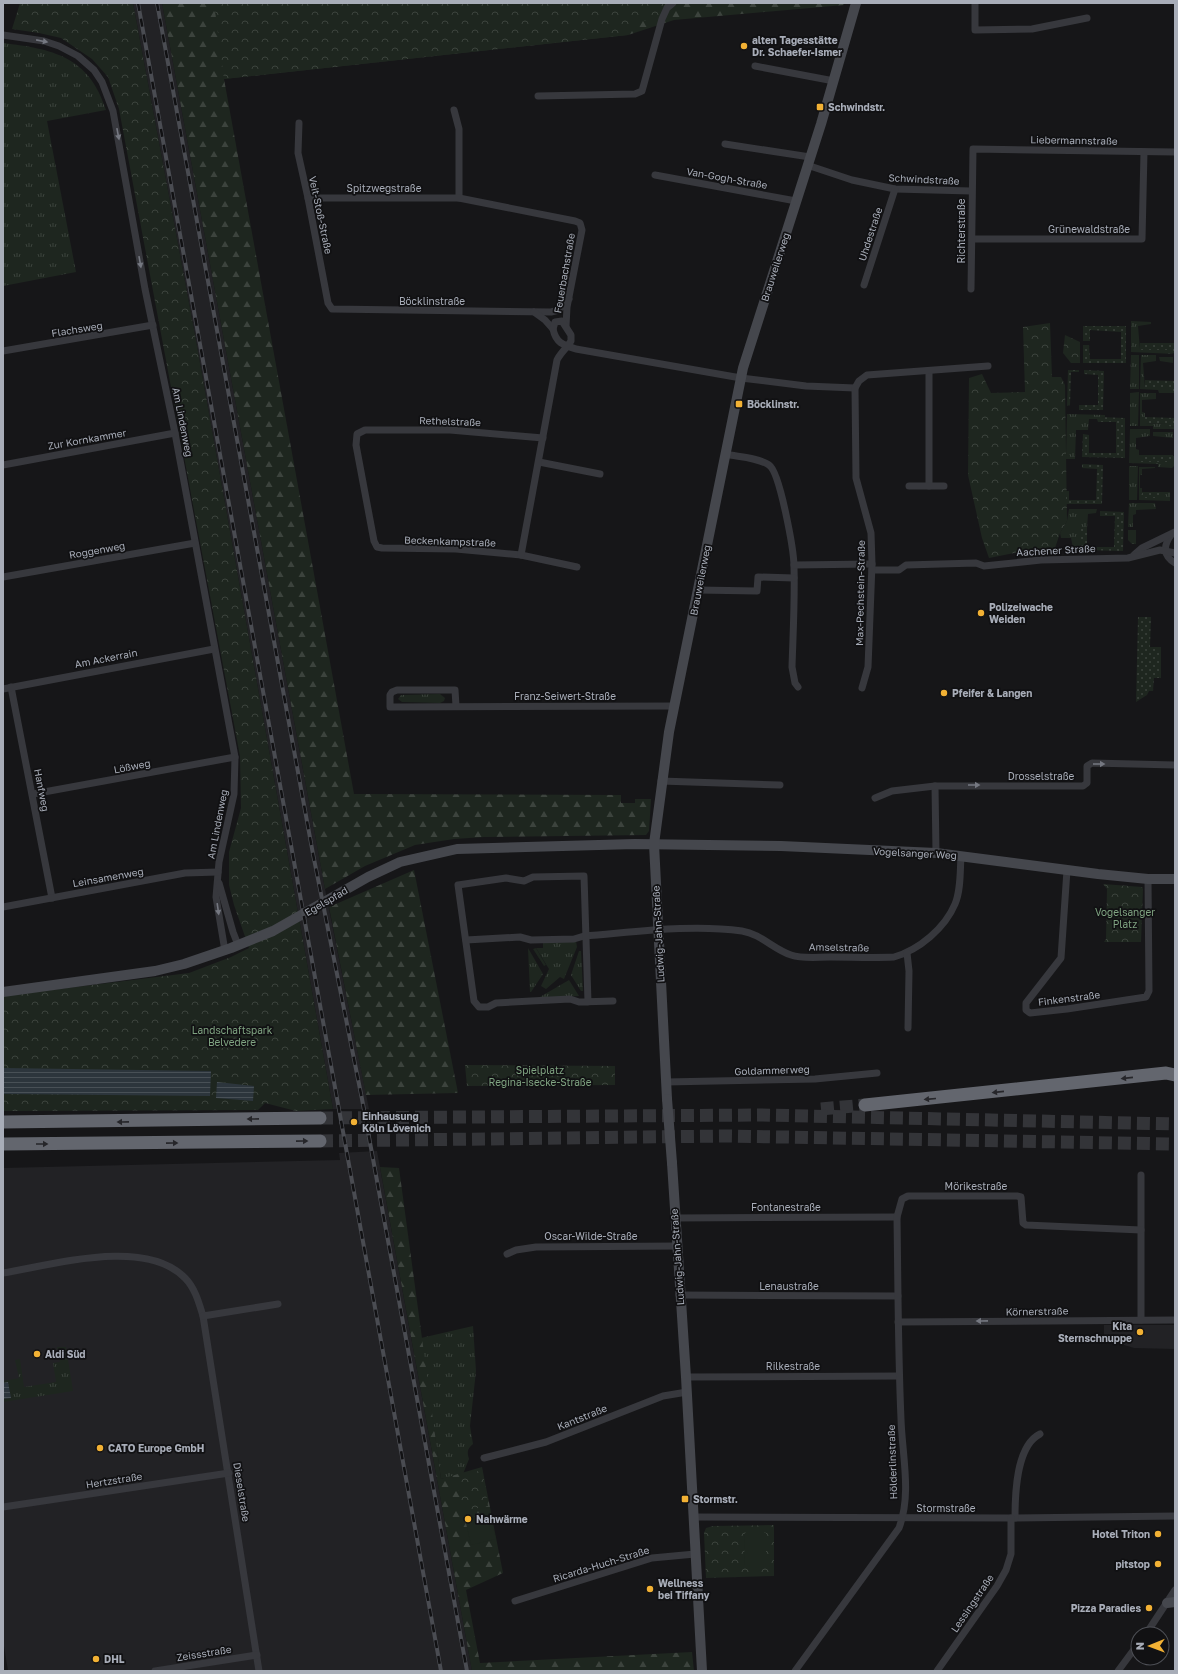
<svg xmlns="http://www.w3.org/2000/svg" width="1178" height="1674" viewBox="0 0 1178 1674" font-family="'Golos Text',sans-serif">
<defs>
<pattern id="grass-tufts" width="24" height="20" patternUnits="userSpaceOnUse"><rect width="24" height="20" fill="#1e261f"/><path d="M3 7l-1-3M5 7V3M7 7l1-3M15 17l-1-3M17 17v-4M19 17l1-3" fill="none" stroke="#3c433d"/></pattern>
<pattern id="forest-firs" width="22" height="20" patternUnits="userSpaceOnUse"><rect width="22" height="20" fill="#1e261f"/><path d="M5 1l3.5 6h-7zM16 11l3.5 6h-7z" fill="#3c433d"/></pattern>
<pattern id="park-crowns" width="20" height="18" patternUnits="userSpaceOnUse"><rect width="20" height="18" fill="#1e261f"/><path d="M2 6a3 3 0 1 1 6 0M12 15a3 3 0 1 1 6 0" fill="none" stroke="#3c433d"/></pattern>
<pattern id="garden-dots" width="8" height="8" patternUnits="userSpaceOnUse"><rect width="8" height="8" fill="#1e261f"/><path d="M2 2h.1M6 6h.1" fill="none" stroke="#3c433d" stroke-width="1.8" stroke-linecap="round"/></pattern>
<pattern id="water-rules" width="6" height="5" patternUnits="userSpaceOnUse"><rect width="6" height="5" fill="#2c353c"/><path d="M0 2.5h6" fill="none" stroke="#485056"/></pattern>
</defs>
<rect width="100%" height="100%" fill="#161618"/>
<g fill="#222225">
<polygon points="133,3 162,3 325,889 369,1109 333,1109 195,335"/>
<polygon points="377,1151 472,1671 8,1671 3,1640 3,1168 340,1160 339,1153"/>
<polygon points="1104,1325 1175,1325 1175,1349 1134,1348 1104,1339"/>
</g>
<g fill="url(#grass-tufts)">
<path d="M3,43c49,6 86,13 103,67l-59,11 29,151 -73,14z"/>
<polygon points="1131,321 1151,322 1151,324 1138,326 1140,350 1171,350 1171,353 1175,354 1131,352"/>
<polygon points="1131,355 1139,355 1139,389 1130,389"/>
<polygon points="1141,355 1156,355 1156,361 1143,363 1145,388 1172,388 1175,393 1159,393 1158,390 1140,389"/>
<polygon points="1159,357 1173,357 1173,363 1160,361"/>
<polygon points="1139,392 1138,426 1130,426 1130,393"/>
<polygon points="1140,393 1156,393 1156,399 1142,400 1142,412 1145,413 1145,423 1168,424 1168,426 1175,427 1175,429 1153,429 1153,426 1140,426"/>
<polygon points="1067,414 1105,415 1105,417 1100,417 1100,422 1098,422 1097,419 1089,419 1088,430 1076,430 1075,459 1066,459"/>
<polygon points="1130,429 1150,429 1150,436 1136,438 1136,449 1139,450 1139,462 1167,462 1167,464 1173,464 1173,456 1175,456 1175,465 1172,468 1158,467 1158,464 1129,463"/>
<polygon points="1153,432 1173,432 1173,438 1153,436"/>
<polygon points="1129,466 1138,466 1137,500 1129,500"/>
<polygon points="1139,467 1155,467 1155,468 1142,469 1142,475 1140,475 1140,488 1142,488 1142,498 1159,498 1160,492 1170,492 1170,501 1139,500"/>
<polygon points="1129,503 1155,503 1156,509 1136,510 1136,514 1133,515 1133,527 1128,527"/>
<polygon points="1069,509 1097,509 1096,513 1088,514 1087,528 1081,528 1081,550 1073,548 1071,538 1061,538 1060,533 1067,521"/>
<polygon points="1128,530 1136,530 1136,544 1132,544 1128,540"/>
<polygon points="440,694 445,698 444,701 440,703 402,702 398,699 401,695"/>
<polygon points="576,941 577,947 564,979 560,977 546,989 541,986 549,969 536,948 543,948 543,942"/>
<polygon points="528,948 543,974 531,992 530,992"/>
<polygon points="579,951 581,951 583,991 581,991 571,975"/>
<polygon points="569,980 579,996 540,998 540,997"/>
<path d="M473,1326l3,45 -6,55 3,18c-6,5 -6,8 -4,15l-6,15 -22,5 -20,-141z"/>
<polygon points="57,1347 66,1347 73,1391 3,1402 3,1381 19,1378 15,1360 20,1359 24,1387 56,1382 53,1363 60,1362"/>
</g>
<g fill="url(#forest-firs)">
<polygon points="162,3 844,3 844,5 674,20 628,35 224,79 354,794 621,795 621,803 635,803 635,799 651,799 649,831 646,835 484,837 454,839 415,845 365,866 325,889"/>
<polygon points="414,870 458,1093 366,1095 329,907"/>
<polygon points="380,1167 399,1168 441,1479 482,1467 503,1573 466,1590 480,1663 692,1652 694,1671 472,1671"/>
</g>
<g fill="url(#park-crowns)">
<polygon points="20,3 133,3 195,335 333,1109 296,1111 265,1103 258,1110 3,1111 3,996 189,973 231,957 249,948 234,905 229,885 229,852 241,808 240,756 119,109 108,77 92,59 61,38 39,33 12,29"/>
<polygon points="214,3 666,3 657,19 636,22 628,35 224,79"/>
<polygon points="1050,323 1052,377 1061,377 1065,385 1067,521 1060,533 1055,548 1044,551 1029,550 989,558 982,538 968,475 969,378 982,374 991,393 1025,392 1023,327"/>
<polygon points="1065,335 1080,342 1080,363 1071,363 1063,353"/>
<polygon points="1103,884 1142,887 1143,889 1141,942 1104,942 1106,939 1107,889"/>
<polygon points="465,1065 615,1066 615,1085 467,1086"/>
<polygon points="482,1469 488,1506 463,1511 457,1482"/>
<polygon points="774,1525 774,1576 706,1578 704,1533 706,1528 713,1526"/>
</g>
<g fill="url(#garden-dots)">
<polygon points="1083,326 1126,326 1126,363 1083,363 1083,345 1089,345 1090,359 1121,359 1121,332 1090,330 1090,341 1083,341"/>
<polygon points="1140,343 1175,343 1175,353 1171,353 1171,350 1140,350"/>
<polygon points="1068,370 1079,370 1079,372 1071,372 1070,405 1067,406"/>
<polygon points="1084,370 1104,371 1103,410 1079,410 1079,405 1098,405 1098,375 1084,374"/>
<polygon points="1145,380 1175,381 1175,391 1172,391 1172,388 1145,388"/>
<polygon points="1100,417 1125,418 1125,458 1082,457 1083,434 1089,435 1089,453 1116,453 1116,422 1100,422"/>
<polygon points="1145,417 1175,418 1175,427 1168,426 1167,424 1145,423"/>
<polygon points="1139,455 1173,455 1173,464 1167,464 1167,462 1139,462"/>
<polygon points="1082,464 1103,465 1102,504 1066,504 1066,491 1069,491 1069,500 1096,500 1097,469 1082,468"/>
<rect x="1142" y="492" width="18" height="6"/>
<polygon points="1100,511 1124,512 1123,551 1081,550 1081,527 1087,528 1087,547 1114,547 1115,516 1100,516"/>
<polygon points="1138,617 1151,617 1150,647 1161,647 1161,678 1154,678 1153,691 1149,691 1147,695 1136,702"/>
</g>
<g fill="#1e261f">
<polygon points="536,948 546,965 544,966 533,949"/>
<polygon points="491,1518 496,1539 471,1545 466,1523"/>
<polygon points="745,1533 766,1533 766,1566 744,1566"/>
</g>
<g fill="url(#water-rules)">
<polygon points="3,1068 211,1071 210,1096 3,1094"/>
<polygon points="217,1082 254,1086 253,1101 216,1098"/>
<polygon points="8,1382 11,1398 3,1399 3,1383"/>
</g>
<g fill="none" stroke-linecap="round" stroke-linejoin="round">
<g stroke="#333438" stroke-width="13" stroke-dasharray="13 6" stroke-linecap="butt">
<polyline points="821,1109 865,1105"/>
<polyline points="320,1118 762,1115 1175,1124"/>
<polyline points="320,1141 726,1136 1175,1144"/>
</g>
<g stroke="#37383d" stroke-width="7">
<polyline points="975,3 975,30 1032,29 1087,18"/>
<polyline points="3,35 44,41 59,46 78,56 94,70 102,82 113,111 145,289 175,433 235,757 234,794 219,862 216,897 225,951"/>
<polyline points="755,66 834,81"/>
<polyline points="538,96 635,94 642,91 662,19 667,8 673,3"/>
<polyline points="454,110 459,129 459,198"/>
<polyline points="299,123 298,153 308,198 328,303 332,309 551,312 559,310 569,299"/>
<polyline points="725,144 810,157"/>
<polyline points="807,165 852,180 895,189 971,191"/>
<polyline points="655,175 796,201"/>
<polyline points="308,198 459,198 575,221 580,223 582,230 567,307 566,326"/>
<polyline points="972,239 1142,239 1144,152"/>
<polyline points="864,285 895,189"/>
<polyline points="971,289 973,149 1175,152"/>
<polyline points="534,312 545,320 553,329"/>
<polyline points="3,351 153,325"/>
<polyline points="929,372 929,486"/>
<polyline points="543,438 450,430 365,430 357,434 356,445 374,541 377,547 382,548 456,549 521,555 577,567"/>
<path d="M725,454c13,3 32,3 44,11 11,7 25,86 25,102 1,33 -1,67 -2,100l3,16 3,4"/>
<polyline points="539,462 600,474"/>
<polyline points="3,465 175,433"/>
<polyline points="909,486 944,486"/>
<path d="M1171,535c-8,11 -8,21 4,28"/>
<path d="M521,555l36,-195c4,-8 10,-12 14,-19v-6l-9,-14 -7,1 -2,7c3,14 10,16 23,20l165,29 65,8 49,2"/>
<polyline points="1134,555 1142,548 1175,532"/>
<polyline points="794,565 872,564"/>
<polyline points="872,570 899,570 906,565 976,563 984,566 1041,560 1128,558 1160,550 1175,553"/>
<polyline points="3,577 195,543"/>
<polyline points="698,590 757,591 758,577 794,578"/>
<polyline points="11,687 52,898"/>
<polyline points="862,688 868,667 872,564 871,533 856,478 855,388 859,381 867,375 988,366"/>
<polyline points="3,689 214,649"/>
<polyline points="456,706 455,690 397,690 392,692 390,695 390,707 674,706"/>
<polyline points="661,781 780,785"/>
<polyline points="935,786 936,853"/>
<polyline points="33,794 235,757"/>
<polyline points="875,798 892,791 935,786 1083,786 1087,783 1087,766 1092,763 1175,765"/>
<polyline points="1067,870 1061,958 1026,1003 1026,1010 1030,1013 1067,1009 1146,997 1149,991 1148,879"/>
<polyline points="219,883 233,932 238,945"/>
<polyline points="3,907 185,873 218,872"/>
<path d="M466,940l54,-3 11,3 43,-1 10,-3c52,-4 107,-12 158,-5 19,3 31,18 49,24 12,4 26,2 39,2 21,0 43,1 64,0 25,-7 51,-29 61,-53 6,-14 5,-33 6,-48"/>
<polyline points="907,953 909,971 908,1028"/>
<polyline points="588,1002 584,876 533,877 524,881 506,878 458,885 474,1001 479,1007 488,1007 496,1003 531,1001 570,999 579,1002 613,1001"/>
<polyline points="666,1082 815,1079 877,1073"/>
<polyline points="1141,1175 1141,1320"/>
<polyline points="675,1218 897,1217"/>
<polyline points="507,1254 516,1250 536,1247 677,1246"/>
<path d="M3,1273c50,-8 142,-36 182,5 10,10 14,25 18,38l56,355"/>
<polyline points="679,1295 898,1296"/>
<polyline points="203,1316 278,1304"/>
<polyline points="898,1322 1175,1320"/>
<polyline points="686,1377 899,1376"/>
<polyline points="484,1458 546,1442 663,1396 687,1392"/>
<polyline points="3,1507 229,1473"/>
<polyline points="694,1517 1011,1518 1175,1516"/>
<path d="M1015,1518c0,-24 1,-72 25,-84"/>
<polyline points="515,1601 652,1558 695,1554"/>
<polyline points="1146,1634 1175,1590"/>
<polyline points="155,1671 257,1655"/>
<path d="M795,1671l104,-143c13,-34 3,-74 2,-109 -3,-68 -3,-135 -4,-202l5,-18 6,-3h109l4,1 2,26 3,2 115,5"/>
<polyline points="937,1671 997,1586 1006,1570 1011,1554 1011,1518"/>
<polyline points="1118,1671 1138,1644"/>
</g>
<g stroke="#45474d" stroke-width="10">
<polyline points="3,992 155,971 184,964 231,948 273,931 368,877 400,862 457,849 635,844 781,846 936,853 1098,874 1148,879 1175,879"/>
<polyline points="667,1099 654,844 669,732 743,368 821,124 856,3"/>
<polyline points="672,1163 686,1377 702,1671"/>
<polyline points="1167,1603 1175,1602"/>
</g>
<g stroke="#63666e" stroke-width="13">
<polyline points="865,1105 1166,1073 1175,1075"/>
<polyline points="3,1122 320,1118"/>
<polyline points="3,1144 320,1141"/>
</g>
<defs>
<g id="rail">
<polyline points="138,3 441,1671"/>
<polyline points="157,3 313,854 362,1099 467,1671"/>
</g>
</defs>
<use href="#rail" stroke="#4a4c52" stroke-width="4"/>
<use href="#rail" stroke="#111113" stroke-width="2.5" stroke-dasharray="8" stroke-linecap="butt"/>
<polyline stroke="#45474d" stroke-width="10" points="667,1099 672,1163"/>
</g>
<defs><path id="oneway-solid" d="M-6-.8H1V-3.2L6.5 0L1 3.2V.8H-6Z"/></defs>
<g fill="#757881">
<use href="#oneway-solid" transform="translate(42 41) rotate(11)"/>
<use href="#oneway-solid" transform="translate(118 134) rotate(79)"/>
<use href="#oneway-solid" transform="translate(140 262) rotate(80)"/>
<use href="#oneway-solid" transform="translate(1099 764)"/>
<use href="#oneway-solid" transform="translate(974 785)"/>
<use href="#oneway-solid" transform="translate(218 909) rotate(82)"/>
<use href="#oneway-solid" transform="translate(982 1321) rotate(179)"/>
</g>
<g fill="#26262a">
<use href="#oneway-solid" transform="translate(1127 1078) rotate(174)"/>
<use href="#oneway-solid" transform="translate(998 1092) rotate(174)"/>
<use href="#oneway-solid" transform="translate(930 1099) rotate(175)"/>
<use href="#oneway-solid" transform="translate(253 1119) rotate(179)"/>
<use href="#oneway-solid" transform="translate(123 1122) rotate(179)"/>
<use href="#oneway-solid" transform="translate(302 1141) rotate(-1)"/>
<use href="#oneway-solid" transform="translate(172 1143) rotate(-1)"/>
<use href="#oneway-solid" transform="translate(42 1144)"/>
</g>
<g fill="#f2b134" stroke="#111113" stroke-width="1.5">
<circle cx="744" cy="46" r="4"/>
<rect x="816" y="103" width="8" height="8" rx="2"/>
<rect x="735" y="400" width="8" height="8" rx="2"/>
<circle cx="981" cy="613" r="4"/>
<circle cx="944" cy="693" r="4"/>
<circle cx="354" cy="1122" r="4"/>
<circle cx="1140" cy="1332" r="4"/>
<circle cx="37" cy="1354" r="4"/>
<circle cx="100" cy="1448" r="4"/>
<rect x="681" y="1495" width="8" height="8" rx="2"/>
<circle cx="468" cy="1519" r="4"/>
<circle cx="1158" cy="1534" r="4"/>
<circle cx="1158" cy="1564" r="4"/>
<circle cx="650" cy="1589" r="4"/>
<circle cx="1149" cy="1608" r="4"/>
<circle cx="96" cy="1659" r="4"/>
</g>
<g text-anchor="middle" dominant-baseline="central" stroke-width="3.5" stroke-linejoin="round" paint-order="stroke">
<g font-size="10" font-weight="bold" fill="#a8adb8" stroke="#111113" text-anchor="start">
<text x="752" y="40">alten Tagesstätte<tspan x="752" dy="12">Dr. Schaefer-Ismer</tspan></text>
<text x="828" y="107">Schwindstr.</text>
<text x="747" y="404">Böcklinstr.</text>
<text x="989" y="607">Polizeiwache<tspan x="989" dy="12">Weiden</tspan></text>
<text x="952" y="693">Pfeifer &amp; Langen</text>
<text x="362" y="1116">Einhausung<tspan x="362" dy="12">Köln Lövenich</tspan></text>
<text x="1132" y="1326" text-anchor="end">Kita<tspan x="1132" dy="12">Sternschnuppe</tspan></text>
<text x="45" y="1354">Aldi Süd</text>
<text x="108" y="1448">CATO Europe GmbH</text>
<text x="693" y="1499">Stormstr.</text>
<text x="476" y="1519">Nahwärme</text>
<text x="1150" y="1534" text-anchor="end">Hotel Triton</text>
<text x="1150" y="1564" text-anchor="end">pitstop</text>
<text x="658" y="1583">Wellness<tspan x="658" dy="12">bei Tiffany</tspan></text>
<text x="1141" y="1608" text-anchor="end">Pizza Paradies</text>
<text x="104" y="1659">DHL</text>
</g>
<g font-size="10" fill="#a8adb8" stroke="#111113">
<text transform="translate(1074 140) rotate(1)">Liebermannstraße</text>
<text transform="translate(727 178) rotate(10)">Van-Gogh-Straße</text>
<text transform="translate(924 179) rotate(3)">Schwindstraße</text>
<text x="384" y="188">Spitzwegstraße</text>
<text transform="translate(321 215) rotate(78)">Veit-Stoß-Straße</text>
<text x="1089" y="229">Grünewaldstraße</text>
<text transform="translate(961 231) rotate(-90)">Richterstraße</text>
<text transform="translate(870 234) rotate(-72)">Uhdestraße</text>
<text transform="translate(775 267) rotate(-72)">Brauweilerweg</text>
<text transform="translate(564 273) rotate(-80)">Feuerbachstraße</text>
<text x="432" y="301">Böcklinstraße</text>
<text transform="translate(77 329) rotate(-9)">Flachsweg</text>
<text transform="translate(450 421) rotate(2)">Rethelstraße</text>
<text transform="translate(183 422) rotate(79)">Am Lindenweg</text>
<text transform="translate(87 439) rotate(-10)">Zur Kornkammer</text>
<text transform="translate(450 541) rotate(2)">Beckenkampstraße</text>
<text transform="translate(97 550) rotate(-10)">Roggenweg</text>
<text transform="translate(1056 550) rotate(-3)">Aachener Straße</text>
<text transform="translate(700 580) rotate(-79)">Brauweilerweg</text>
<text transform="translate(860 593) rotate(-89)">Max-Pechstein-Straße</text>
<text transform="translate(106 658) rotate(-11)">Am Ackerrain</text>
<text x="565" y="696">Franz-Seiwert-Straße</text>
<text transform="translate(132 766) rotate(-11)">Lößweg</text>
<text x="1041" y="776">Drosselstraße</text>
<text transform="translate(42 790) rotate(79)">Hanfweg</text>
<text transform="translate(217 824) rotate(-79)">Am Lindenweg</text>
<text transform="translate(915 853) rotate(3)">Vogelsanger Weg</text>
<text transform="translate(108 877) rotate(-10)">Leinsamenweg</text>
<text transform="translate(326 901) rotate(-30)">Egelspfad</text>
<text transform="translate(658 934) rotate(-93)">Ludwig-Jahn-Straße</text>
<text transform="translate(839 947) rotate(1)">Amselstraße</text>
<text transform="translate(1069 998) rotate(-7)">Finkenstraße</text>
<text transform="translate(772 1070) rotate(-2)">Goldammerweg</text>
<text x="976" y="1186">Mörikestraße</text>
<text x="786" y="1207">Fontanestraße</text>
<text x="591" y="1236">Oscar-Wilde-Straße</text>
<text transform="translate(677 1257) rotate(-94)">Ludwig-Jahn-Straße</text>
<text x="789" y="1286">Lenaustraße</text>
<text transform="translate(1037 1311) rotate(-1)">Körnerstraße</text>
<text x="793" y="1366">Rilkestraße</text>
<text transform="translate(582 1417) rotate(-22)">Kantstraße</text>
<text transform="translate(892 1462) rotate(-92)">Hölderlinstraße</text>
<text transform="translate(114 1480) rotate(-9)">Hertzstraße</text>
<text transform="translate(242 1492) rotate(81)">Dieselstraße</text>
<text x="946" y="1508">Stormstraße</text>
<text transform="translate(601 1564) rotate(-17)">Ricarda-Huch-Straße</text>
<text transform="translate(972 1603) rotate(-56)">Lessingstraße</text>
<text transform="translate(204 1653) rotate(-9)">Zeissstraße</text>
</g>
<g font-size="10" fill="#7fa381" stroke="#111113">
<text x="1125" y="912">Vogelsanger<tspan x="1125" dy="12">Platz</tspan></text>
<text x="232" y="1030">Landschaftspark<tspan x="232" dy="12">Belvedere</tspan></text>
<text x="540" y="1070">Spielplatz<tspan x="540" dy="12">Regina-Isecke-Straße</tspan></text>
</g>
</g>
<rect width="1178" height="1674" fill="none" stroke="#a8adb8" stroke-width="8"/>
<g transform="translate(1150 1646) rotate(269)"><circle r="19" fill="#111113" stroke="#4d4f55"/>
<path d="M0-3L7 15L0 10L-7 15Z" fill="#f2b134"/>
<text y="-6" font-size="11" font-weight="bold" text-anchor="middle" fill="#a8adb8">N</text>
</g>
</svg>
